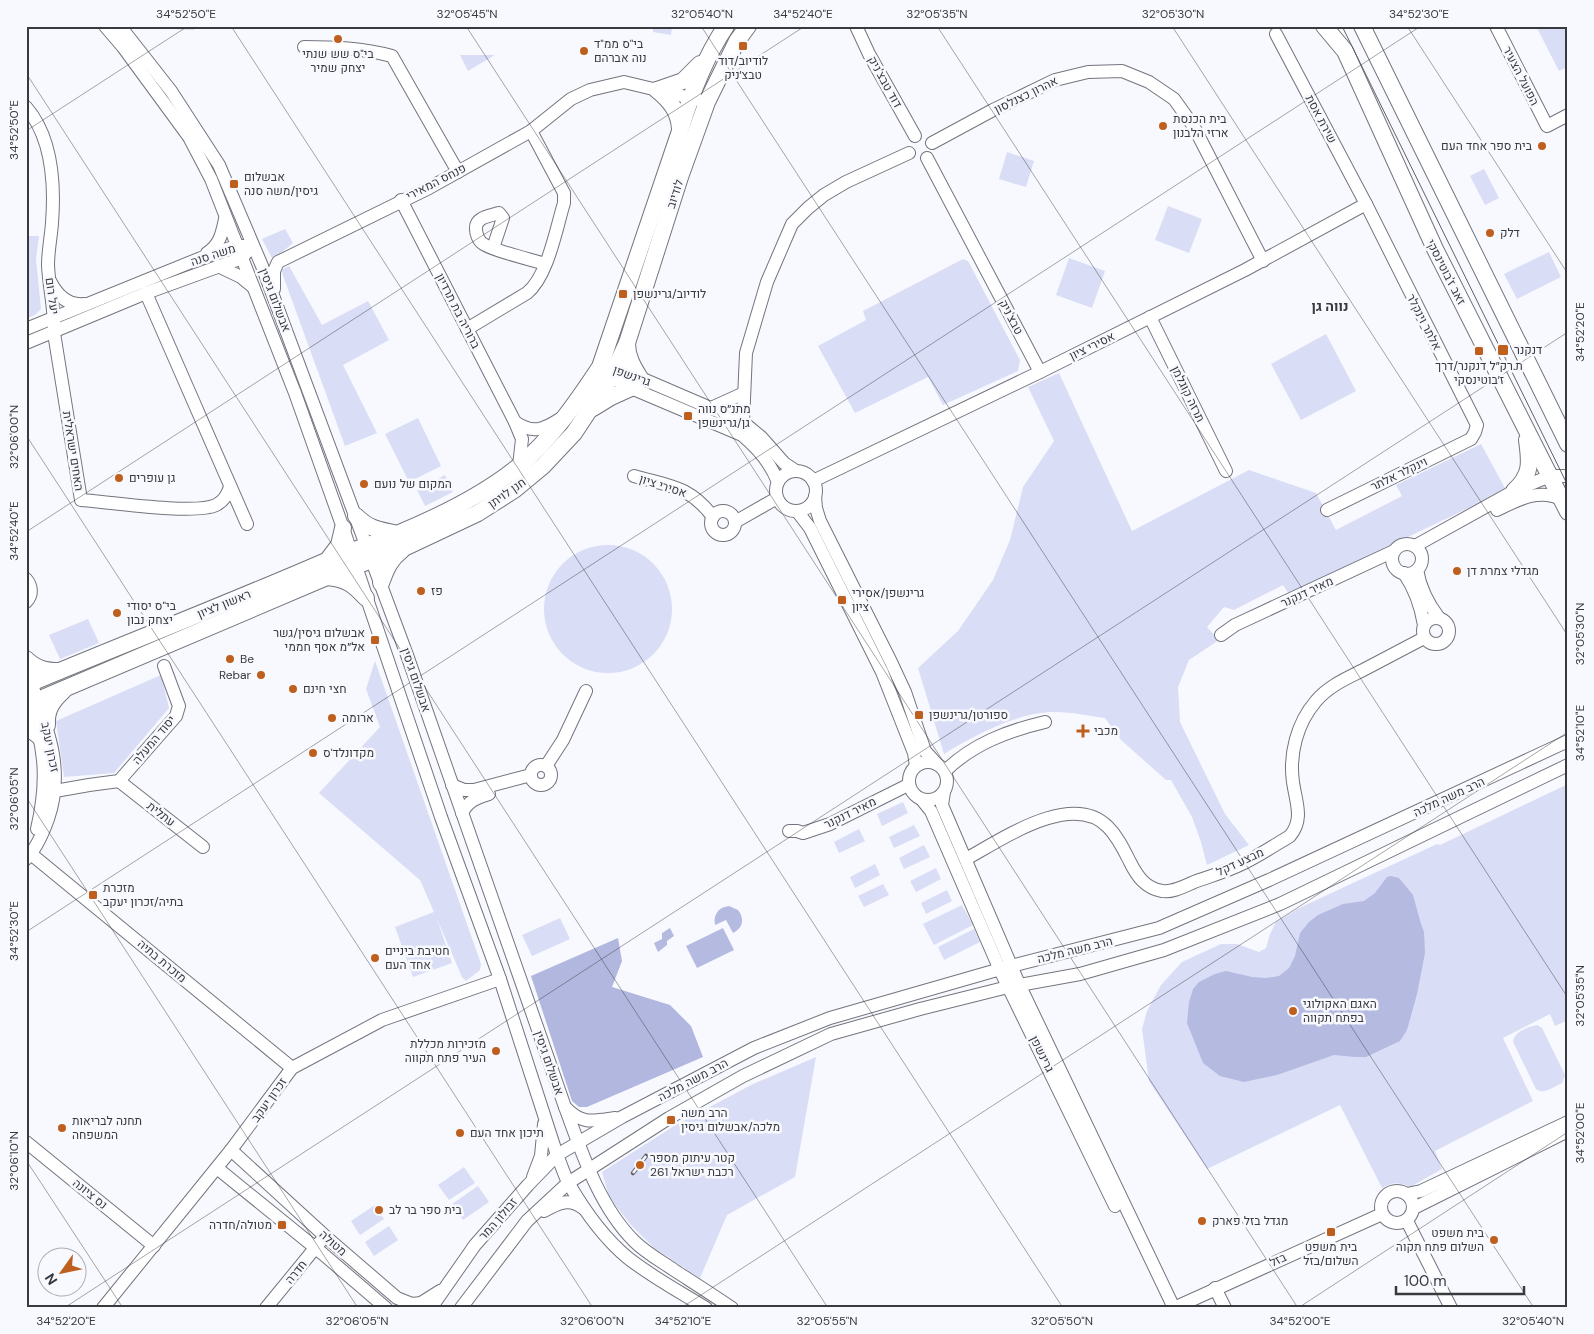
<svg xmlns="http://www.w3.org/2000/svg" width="1594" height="1334" viewBox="0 0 1594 1334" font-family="'DM Sans',Heebo,sans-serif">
<rect width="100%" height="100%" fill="#f8f9fe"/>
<g fill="#d9ddf6">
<polygon points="151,26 195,26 194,30 151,28"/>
<polygon points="653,26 672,26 671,35 653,32"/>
<polygon points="1536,26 1563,26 1568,36 1568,67 1559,71"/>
<polygon points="460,55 495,55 468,71"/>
<polygon points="1007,152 1034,161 1026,187 999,179"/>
<polygon points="1484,169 1499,198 1485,205 1470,176"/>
<polygon points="1168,206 1202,219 1189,253 1155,240"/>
<polygon points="285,229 293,243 277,256 274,262 262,239"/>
<polygon points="26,236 39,236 36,259 41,309 35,315 26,319"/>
<polygon points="1549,252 1561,277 1517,299 1504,274"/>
<polygon points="1069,258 1105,271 1092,308 1056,295"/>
<polygon points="963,259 968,261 1020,360 1018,371 943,405 928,377 855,413 818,346 866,320 863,311"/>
<polygon points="289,266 322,325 368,301 389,340 343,365 377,433 345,446 281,270"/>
<polygon points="1326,334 1356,391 1301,420 1271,364"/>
<path d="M1059,373l73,158 117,-61 67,23 20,37 66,-34 -6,-11 85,-41 25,46 -217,104 -6,-9 -49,25 -10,-3 -17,20 12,13 -30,20 -11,27 2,35 45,92 24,31 -42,20 -6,-23 -9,-25 -21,-37h-5l-45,-40 -16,-22c-16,-2 -33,-6 -50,-6 -37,0 -80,23 -111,42l-26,-86 40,-37 35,-51 17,-40 13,-53 31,-46 -26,-54z"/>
<polygon points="418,418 441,466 409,482 385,434"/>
<polygon points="445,475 453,492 425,506 417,490"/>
<circle cx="608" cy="609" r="64"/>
<polygon points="88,619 99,643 60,659 49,635"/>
<polygon points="375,661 481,964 480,970 466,981 462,977 437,919 452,963 413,977 395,927 434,912 420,880 319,793 380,727 366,689"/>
<polygon points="161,675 169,708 114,773 64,777 56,721"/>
<path d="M1568,784v236l-13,6 -5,-12 -47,24 30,63 -98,50 7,18 -32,18c-11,-5 -17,-5 -28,1l-42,-83 -133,64 -58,-88 -7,-52 5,-18 14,-26 21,-23 39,-18h16l22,8 7,-4 4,-14 6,-12 21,-13 140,-65 3,1z"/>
<polygon points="903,802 908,813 882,826 877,814"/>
<polygon points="914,825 920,836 894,848 889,837"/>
<polygon points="859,829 865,841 839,853 834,842"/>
<polygon points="924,845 930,857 904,869 899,858"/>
<polygon points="875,864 880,875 855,888 850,877"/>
<polygon points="936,868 941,879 916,892 910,881"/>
<polygon points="883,884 889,895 864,907 858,896"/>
<polygon points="947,890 952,901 926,914 921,903"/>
<polygon points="962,905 973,925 934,945 923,924"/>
<polygon points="560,918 570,939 532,956 522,935"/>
<polygon points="974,929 980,942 944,960 938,947"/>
<path d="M1537,1025l5,3 23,47 -3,8c-9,4 -18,12 -26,6l-23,-47c1,-10 14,-15 24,-17z"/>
<polygon points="816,1057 795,1177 727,1215 700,1278 654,1248 631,1225 609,1197 602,1172 674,1126 753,1084"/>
<polygon points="464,1167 475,1183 449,1200 438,1185"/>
<polygon points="478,1186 489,1202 463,1220 452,1204"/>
<polygon points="375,1205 384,1219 360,1235 351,1221"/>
<polygon points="389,1226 398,1240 374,1256 365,1242"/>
</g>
<polygon fill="#b1b7de" points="618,938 622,961 612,987 670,1005 691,1026 703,1057 587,1107 579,1107 572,1101 531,976"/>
<g fill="#b5bae1">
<polygon points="1391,876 1399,878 1413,895 1421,924 1424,932 1425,953 1417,994 1407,1030 1400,1041 1366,1057 1355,1057 1334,1055 1277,1075 1244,1082 1220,1076 1203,1063 1187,1023 1189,1002 1193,989 1199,982 1215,974 1226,971 1252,977 1266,978 1279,976 1289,968 1295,956 1300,933 1309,922 1318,915 1343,904 1364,901 1375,893 1387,877"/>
<path d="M729,906l9,4c7,9 5,18 -5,23l-7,-13 -11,5c-2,-11 4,-18 14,-19z"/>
<polygon points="670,928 674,936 667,941 667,945 658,952 654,943 662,939 662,933"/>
<polygon points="723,928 734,950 697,968 686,946"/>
</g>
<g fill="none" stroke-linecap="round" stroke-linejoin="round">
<defs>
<g id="minor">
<path d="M105,26l18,21 66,90 22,42 84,214 48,135 98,289 59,162 57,176c4,9 7,20 12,29 15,26 36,55 59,74 24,19 52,34 78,50"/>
<path d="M120,26l51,65 48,74 43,101 145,389 158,452c17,46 34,99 69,134 12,12 27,20 40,29 20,13 39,25 58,38"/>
<polyline points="856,26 869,54 915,136"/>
<polyline points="1496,26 1547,126 1568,115"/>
<polyline points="1276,34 1366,204 1477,425 1475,432 1471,439 1327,510"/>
<path d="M304,47c30,0 58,1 88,9l66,116"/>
<path d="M26,107c27,31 29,77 26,116 -1,14 -4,28 -4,42 1,23 7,45 6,68l27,167c27,2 114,15 135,5 8,-4 11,-10 14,-18"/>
<polyline points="932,143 993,110 1055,80 1088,72 1122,71 1149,82 1174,99 1194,127 1263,261"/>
<polyline points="927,158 1040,372"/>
<polyline points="401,200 515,422 522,439 519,466"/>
<path d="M493,248l10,-30 -4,-5c-9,3 -24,4 -23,16 0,4 2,11 6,14 8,7 51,17 63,21"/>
<path d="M207,253c13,-8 15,-20 18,-34"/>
<polyline points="218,266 241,277 252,286"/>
<path d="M50,281c7,14 17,25 34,23"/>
<polyline points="274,289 274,271 278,262 429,188 531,131 571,99 590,90 624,82 699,100"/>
<polyline points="146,293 247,524"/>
<polyline points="1150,317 1226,471"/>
<polyline points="26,329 201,258 236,246 244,246"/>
<path d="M467,329l60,-36c21,-17 29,-64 37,-90v-10l-33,-62"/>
<polyline points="26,343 146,293 242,258 247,252"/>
<polyline points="607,367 615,367 743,422 761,437 784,463 796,471"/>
<path d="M605,372l6,5 20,11 111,47c16,13 28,27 36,47"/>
<polyline points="711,408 744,393"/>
<path d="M515,422c18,12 28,8 45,-3"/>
<polyline points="743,422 746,353 767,282 792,224 808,208 824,195 846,182 909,153"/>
<circle cx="796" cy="491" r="20"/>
<path d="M634,476c35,10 56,10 79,41"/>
<polyline points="813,481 1040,372 1245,270 1366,204"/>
<polyline points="815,496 816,508 820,521 891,662 905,692 925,751 936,763"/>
<path d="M1497,510c20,-10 42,-22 64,-11"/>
<polyline points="797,511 810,528 882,672 914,753 916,766"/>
<circle cx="723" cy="523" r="12"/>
<polyline points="735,522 777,498"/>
<circle cx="1407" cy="559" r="15"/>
<polyline points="1415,546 1514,491 1550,476 1568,476"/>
<path d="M1417,570c3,17 12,35 22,48"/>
<path d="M1404,573c11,16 17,34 20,52"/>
<path d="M26,579c6,7 7,16 0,23"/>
<circle cx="1436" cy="631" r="13"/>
<polyline points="1221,635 1235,625 1394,551"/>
<path d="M26,668c17,51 41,96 22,151 -5,14 -11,29 -22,40"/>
<path d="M26,695c19,48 23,83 11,134"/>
<circle cx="928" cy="781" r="19"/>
<circle cx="541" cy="775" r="10"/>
<polyline points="546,766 563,740 586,691"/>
<path d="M945,771c28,-27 62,-40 100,-49"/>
<polyline points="119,781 203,847"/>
<polyline points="452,785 464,790 474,790 531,775"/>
<polyline points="45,786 55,791 89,785 119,781 176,716 179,706 164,666"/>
<polyline points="944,792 942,805 1019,984 1174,1308"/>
<polyline points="922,800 931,811 1000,970 1115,1206"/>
<path d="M462,813c6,-12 14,-15 27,-19"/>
<polyline points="789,831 797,831 803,833 830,824 908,785"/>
<polyline points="31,854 292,1068"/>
<path d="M966,859c35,-19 106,-69 142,-32 10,10 16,23 22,35 7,14 15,26 32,29 10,2 23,-5 32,-9 17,-6 34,-11 50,-19 16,-8 31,-18 46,-27 14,-17 6,-33 3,-54 -4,-28 4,-59 23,-81 13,-16 34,-24 51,-33 19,-10 38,-20 57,-30"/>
<path d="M565,1107c17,18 28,14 50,11"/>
<polyline points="26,1142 154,1246"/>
<polyline points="231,1150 325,1236 397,1298 412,1304 421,1303 440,1291"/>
<polyline points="217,1168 323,1254 386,1308"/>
<polyline points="533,1177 541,1156 544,1124"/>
<circle cx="1397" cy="1207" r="16"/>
<polyline points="1407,1194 1421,1191 1568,1122"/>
<polyline points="1414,1208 1568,1131"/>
<path d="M544,1211c14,-8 26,-14 40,-2"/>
<polyline points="1407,1221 1451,1308"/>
<polyline points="1215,1288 1225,1308"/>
<polyline points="103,1308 231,1150 292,1068 382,1020 500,979"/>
<polyline points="266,1308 320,1242"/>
<polyline points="431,1308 475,1245 528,1185 557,1155 622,1117 754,1048 830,1018 1011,966 1159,928 1269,880 1568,741"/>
<polyline points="461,1308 527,1221 568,1183 669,1118 743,1076 831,1034 920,1009 1008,987 1080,974 1164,950 1280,904 1568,765"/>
<polyline points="1174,1308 1382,1214"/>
</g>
<g id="major">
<polyline points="1324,26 1345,51 1435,249 1568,512"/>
<polyline points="1362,26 1568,444"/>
<polyline points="657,90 683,81 700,64"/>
<path d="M657,90c13,11 22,21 23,39"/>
<path d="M627,343c0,14 6,24 13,35"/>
<polyline points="593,408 611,397 631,388"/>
<path d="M1514,491c18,-16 16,-29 13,-51"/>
<path d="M356,516c14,14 24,14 42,18"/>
<polyline points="327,561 339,545 343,528"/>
<path d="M327,577c20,2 26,7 39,21"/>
<path d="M381,583c5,-14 9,-24 21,-33"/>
<path d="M26,659c10,10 20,12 33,12"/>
<path d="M26,685c100,-42 201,-81 300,-124 23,-10 48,-17 71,-27 41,-17 88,-40 122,-68 32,-27 58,-64 81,-99l80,-236c11,-37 24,-72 46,-105"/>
<polyline points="26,705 327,577 408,546 478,513 514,490 543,466 574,433 611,377 627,343 680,177 707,102 737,41 748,26"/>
<path d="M47,725c-1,-15 5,-24 16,-34"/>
<polyline points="26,726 40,737"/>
</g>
</defs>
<use href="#minor" stroke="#73757e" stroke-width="14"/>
<use href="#major" stroke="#73757e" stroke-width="18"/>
<use href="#minor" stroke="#fff" stroke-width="12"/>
<use href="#major" stroke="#fff" stroke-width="16"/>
<polyline stroke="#606165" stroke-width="1" points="1342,26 1568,486"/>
<defs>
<polyline id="rail" points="633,1173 646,1156"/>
</defs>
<use href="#rail" stroke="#606165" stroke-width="4.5"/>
<use href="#rail" stroke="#f8f9fe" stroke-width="2.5" stroke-dasharray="8" stroke-linecap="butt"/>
</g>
<path fill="none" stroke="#393a3e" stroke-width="1" stroke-opacity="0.45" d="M231,26l832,1282M466,26l832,1282M701,26l833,1282M937,26l631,972M1172,26l396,610M1407,26l161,248M26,73l802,1235M26,131l162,-105M26,435l567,873M26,532l779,-506M26,797l332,511M26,932l1395,-906M26,1160l97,148M64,1308l1504,-976M681,1308l887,-576M1298,1308l270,-176"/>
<g fill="#bf5f1d" stroke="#f8f9fe" stroke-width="2">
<circle cx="338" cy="39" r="5"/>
<rect x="738" y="41" width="10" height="10" rx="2.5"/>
<circle cx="584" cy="51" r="5"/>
<circle cx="1163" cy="126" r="5"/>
<circle cx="1542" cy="146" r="5"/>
<rect x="229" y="179" width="10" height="10" rx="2.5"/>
<circle cx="1490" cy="233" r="5"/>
<rect x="618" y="289" width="10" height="10" rx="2.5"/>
<rect x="1497" y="344" width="12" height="12" rx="2.5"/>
<rect x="1474" y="346" width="10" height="10" rx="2.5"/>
<rect x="683" y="411" width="10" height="10" rx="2.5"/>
<circle cx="119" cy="478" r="5"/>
<circle cx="364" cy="484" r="5"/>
<circle cx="1457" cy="571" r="5"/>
<circle cx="421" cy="591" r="5"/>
<rect x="837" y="595" width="10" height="10" rx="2.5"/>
<circle cx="117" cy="613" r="5"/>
<rect x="370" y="635" width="10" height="10" rx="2.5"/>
<circle cx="230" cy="659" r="5"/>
<circle cx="261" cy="675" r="5"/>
<circle cx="293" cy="689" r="5"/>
<rect x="914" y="710" width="10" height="10" rx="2.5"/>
<circle cx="332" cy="718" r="5"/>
<path d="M1080.5 723.5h5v5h5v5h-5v5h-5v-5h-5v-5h5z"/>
<circle cx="313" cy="753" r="5"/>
<rect x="88" y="890" width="10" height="10" rx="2.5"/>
<circle cx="375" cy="958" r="5"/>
<circle cx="1293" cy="1011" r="5"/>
<circle cx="496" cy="1051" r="5"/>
<rect x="666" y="1115" width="10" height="10" rx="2.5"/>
<circle cx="62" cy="1128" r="5"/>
<circle cx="460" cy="1133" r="5"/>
<circle cx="640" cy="1165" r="5"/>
<circle cx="379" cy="1210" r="5"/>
<circle cx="1202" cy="1221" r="5"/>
<rect x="277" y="1220" width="10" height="10" rx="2.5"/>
<rect x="1326" y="1227" width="10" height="10" rx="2.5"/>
<circle cx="1494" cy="1240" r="5"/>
</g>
<g text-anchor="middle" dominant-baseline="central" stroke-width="5" stroke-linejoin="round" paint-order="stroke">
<g font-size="12" fill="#393a3e" stroke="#f8f9fe" text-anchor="start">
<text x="594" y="44">בי"ס ממ"ד<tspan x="594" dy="14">נוה אברהם</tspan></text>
<text x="338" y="54" text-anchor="middle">בי"ס שש שנתי<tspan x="338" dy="14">יצחק שמיר</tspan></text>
<text x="743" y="61" text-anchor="middle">לודיוב/דוד<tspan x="743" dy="14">טבצ׳ניק</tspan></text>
<text x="1173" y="119">בית הכנסת<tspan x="1173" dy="14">ארזי הלבנון</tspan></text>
<text x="1532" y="146" text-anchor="end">בית ספר אחד העם</text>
<text x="244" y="177">אבשלום<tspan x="244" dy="14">גיסין/משה סנה</tspan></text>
<text x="1500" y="233">דלק</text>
<text x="633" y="294">לודיוב/גרינשפן</text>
<text x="1514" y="350">דנקנר</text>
<text x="1479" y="366" text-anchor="middle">ת.רק״ל דנקנר/דרך<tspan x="1479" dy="14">ז׳בוטינסקי</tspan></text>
<text x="698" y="409">מתנ״ס נווה<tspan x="698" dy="14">גן/גרינשפן</tspan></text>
<text x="129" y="478">גן עופרים</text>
<text x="374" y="484">המקום של נועם</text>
<text x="1467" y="571">מגדלי צמרת דן</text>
<text x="431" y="591">פז</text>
<text x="852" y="593">גרינשפן/אסירי<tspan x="852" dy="14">ציון</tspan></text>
<text x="127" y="606">בי"ס יסודי<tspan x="127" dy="14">יצחק נבון</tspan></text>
<text x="365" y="633" text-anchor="end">אבשלום גיסין/גשר<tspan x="365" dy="14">אל״מ אסף חממי</tspan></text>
<text x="240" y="659">Be</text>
<text x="251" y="675" text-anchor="end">Rebar</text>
<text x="303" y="689">חצי חינם</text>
<text x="929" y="715">ספורטן/גרינשפן</text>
<text x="342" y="718">ארומה</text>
<text x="1094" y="731">מכבי</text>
<text x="323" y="753">מקדונלד'ס</text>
<text x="103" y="888">מזכרת<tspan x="103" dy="14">בתיה/זכרון יעקב</tspan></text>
<text x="385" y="951">חטיבת ביניים<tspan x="385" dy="14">אחד העם</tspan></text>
<text x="1303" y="1004">האגם האקולוגי<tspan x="1303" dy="14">בפתח תקווה</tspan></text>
<text x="486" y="1044" text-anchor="end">מזכירות מכללת<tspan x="486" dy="14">העיר פתח תקווה</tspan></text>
<text x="681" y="1113">הרב משה<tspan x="681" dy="14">מלכה/אבשלום גיסין</tspan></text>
<text x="72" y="1121">תחנה לבריאות<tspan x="72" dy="14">המשפחה</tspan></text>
<text x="470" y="1133">תיכון אחד העם</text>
<text x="650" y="1158">קטר עיתוק מספר<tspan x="650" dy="14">261 רכבת ישראל</tspan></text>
<text x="389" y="1210">בית ספר בר לב</text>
<text x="1212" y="1221">מגדל בזל פארק</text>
<text x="272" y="1225" text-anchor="end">מטולה/חדרה</text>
<text x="1484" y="1233" text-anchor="end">בית משפט<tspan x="1484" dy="14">השלום פתח תקוה</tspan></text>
<text x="1331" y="1247" text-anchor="middle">בית משפט<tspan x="1331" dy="14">השלום/בזל</tspan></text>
</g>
<g font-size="12" fill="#393a3e" stroke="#f8f9fe">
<text transform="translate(1521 76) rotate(63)">הפועל הצעיר</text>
<text transform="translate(885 82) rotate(61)">דוד טבצ'ניק</text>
<text transform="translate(1026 95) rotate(-26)">אהרון כצנלסון</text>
<text transform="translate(1321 119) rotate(62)">שירת אסת</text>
<text transform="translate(436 182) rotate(-27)">פנחס המאירי</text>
<text transform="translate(675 194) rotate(-72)">לודיוב</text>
<text transform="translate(213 255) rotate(-18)">משה סנה</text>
<text transform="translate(1446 272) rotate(63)">זאב ז'בוטינסקי</text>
<text transform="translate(52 296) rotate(82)">יעל רום</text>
<text transform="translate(275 300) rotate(69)">אבשלום גיסין</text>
<text transform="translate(458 311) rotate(63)">ברוריה בת תרדיון</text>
<text transform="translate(1011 317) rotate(62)">טבצ'ניק</text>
<text transform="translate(1424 322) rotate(63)">אלתר וינקלר</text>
<text transform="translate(1092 346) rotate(-26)">אסירי ציון</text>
<text transform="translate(632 376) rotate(20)">גרינשפן</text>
<text transform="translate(1188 394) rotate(64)">תרזה קוגלמן</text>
<text transform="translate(73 451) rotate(81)">האחים ישראלית</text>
<text transform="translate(1399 474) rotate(-26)">וינקלר אלתר</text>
<text transform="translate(663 486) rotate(18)">אסירי ציון</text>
<text transform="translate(507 493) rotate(-35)">חנן לויתן</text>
<text transform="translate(1307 592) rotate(-25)">מאיר דנקנר</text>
<text transform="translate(224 604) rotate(-22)">ראשון לציון</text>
<text transform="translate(416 680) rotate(71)">אבשלום גיסין</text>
<text transform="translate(154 740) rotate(-50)">יסוד המעלה</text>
<text transform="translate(50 747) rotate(79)">זכרון יעקב</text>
<text transform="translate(1449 797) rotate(-25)">הרב משה מלכה</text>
<text transform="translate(850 813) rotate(-26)">מאיר דנקנר</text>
<text transform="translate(161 814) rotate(38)">עתלית</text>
<text transform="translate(1240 862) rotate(-25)">מבצע דקל</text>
<text transform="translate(1075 950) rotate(-14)">הרב משה מלכה</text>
<text transform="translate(162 961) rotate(40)">מזכרת בתיה</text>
<text transform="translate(1042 1054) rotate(64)">גרינשפן</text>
<text transform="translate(549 1063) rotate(71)">אבשלום גיסין</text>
<text transform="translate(693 1080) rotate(-28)">הרב משה מלכה</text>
<text transform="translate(269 1100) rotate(-54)">זכרון יעקב</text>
<text transform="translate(90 1194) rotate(39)">נס ציונה</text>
<text transform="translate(498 1219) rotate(-49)">זבולון המר</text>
<text transform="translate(333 1243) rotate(41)">מטולה</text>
<text transform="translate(1278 1260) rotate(-24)">בזל</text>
<text transform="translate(296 1272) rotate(-51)">חדרה</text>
</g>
<g font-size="14" font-weight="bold" fill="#393a3e" stroke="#f8f9fe">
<text x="1330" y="306">נווה גן</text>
</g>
</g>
<rect width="1594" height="1334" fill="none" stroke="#f8f9fe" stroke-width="55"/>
<g transform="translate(62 1272) rotate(237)"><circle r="24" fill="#f8f9fe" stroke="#acadb1"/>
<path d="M0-4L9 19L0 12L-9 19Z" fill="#bf5f1d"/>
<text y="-8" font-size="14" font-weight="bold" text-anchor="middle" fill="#393a3e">N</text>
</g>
<path d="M1396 1286v8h128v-8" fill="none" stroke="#393a3e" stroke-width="2.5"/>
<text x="1404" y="1286" font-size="15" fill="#393a3e" stroke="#f8f9fe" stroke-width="4" paint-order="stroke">100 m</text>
<rect x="28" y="28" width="1538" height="1278" fill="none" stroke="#393a3e" stroke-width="2"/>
<g font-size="12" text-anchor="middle" fill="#393a3e">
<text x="186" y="18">34°52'50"E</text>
<text x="467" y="18">32°05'45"N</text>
<text x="702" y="18">32°05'40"N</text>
<text x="803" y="18">34°52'40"E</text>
<text x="937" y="18">32°05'35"N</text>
<text x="1173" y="18">32°05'30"N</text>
<text x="1419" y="18">34°52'30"E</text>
<text transform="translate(14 130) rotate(-90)" y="4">34°52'50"E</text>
<text transform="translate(1580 332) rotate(-90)" y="4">34°52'20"E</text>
<text transform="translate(14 437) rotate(-90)" y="4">32°06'00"N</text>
<text transform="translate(14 531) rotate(-90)" y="4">34°52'40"E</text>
<text transform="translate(1580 634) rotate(-90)" y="4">32°05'30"N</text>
<text transform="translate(1580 733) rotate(-90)" y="4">34°52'10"E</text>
<text transform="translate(14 799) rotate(-90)" y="4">32°06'05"N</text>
<text transform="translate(14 931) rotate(-90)" y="4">34°52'30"E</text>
<text transform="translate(1580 996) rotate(-90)" y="4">32°05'35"N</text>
<text transform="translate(1580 1133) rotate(-90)" y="4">34°52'00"E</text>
<text transform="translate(14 1161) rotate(-90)" y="4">32°06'10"N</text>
<text x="66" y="1325">34°52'20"E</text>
<text x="357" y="1325">32°06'05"N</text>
<text x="592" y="1325">32°06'00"N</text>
<text x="683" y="1325">34°52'10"E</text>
<text x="827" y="1325">32°05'55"N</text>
<text x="1062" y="1325">32°05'50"N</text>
<text x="1300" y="1325">34°52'00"E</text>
<text x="1533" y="1325">32°05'40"N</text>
</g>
</svg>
